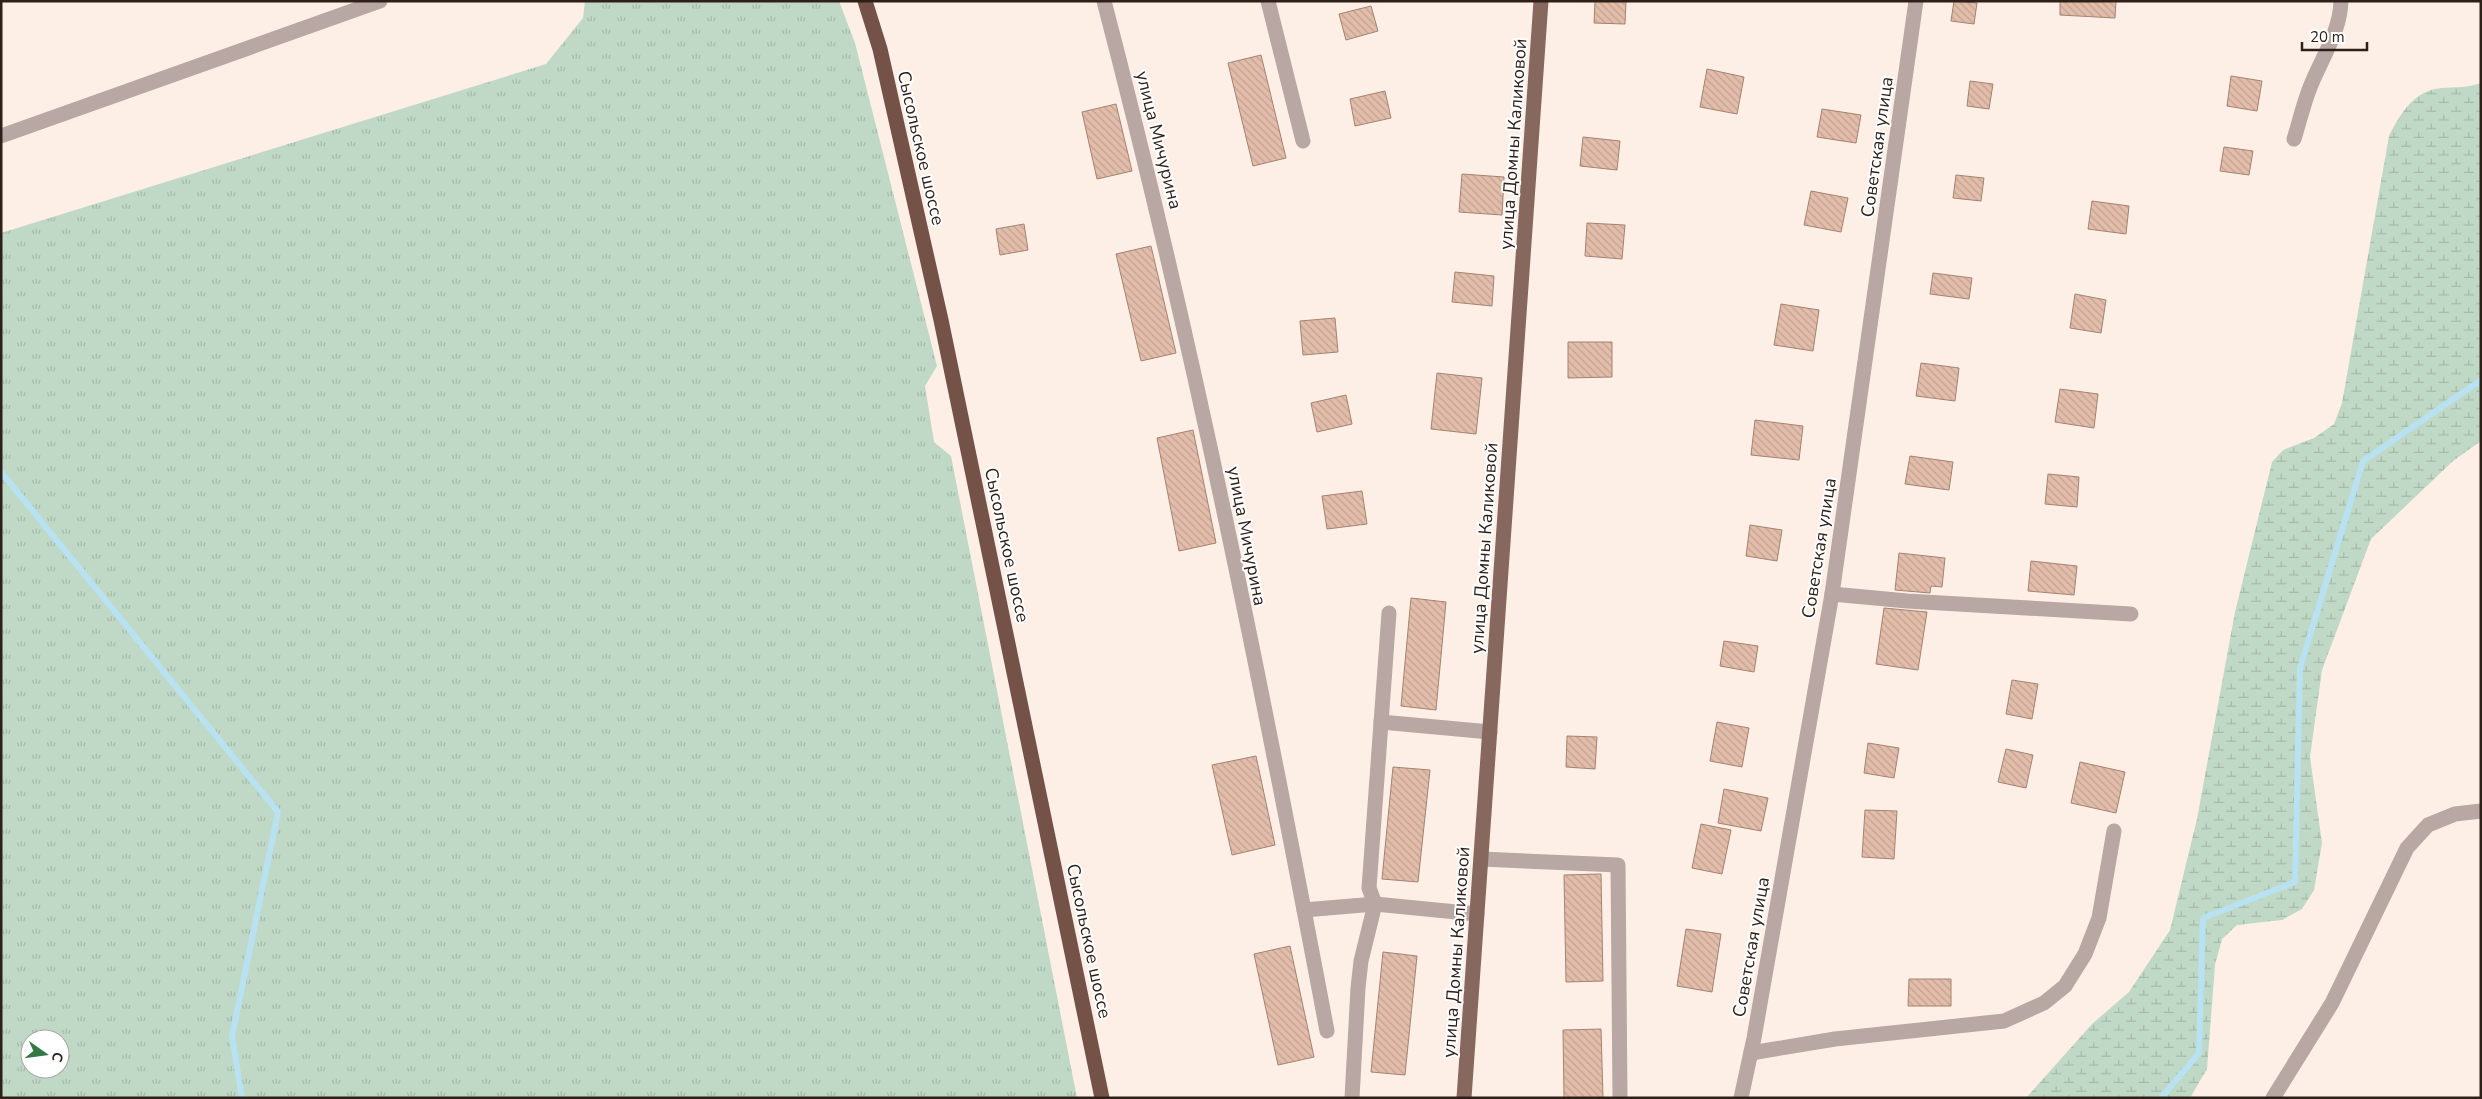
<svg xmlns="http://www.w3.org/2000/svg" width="2482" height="1099" viewBox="0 0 2482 1099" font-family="'Nunito Sans',sans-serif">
<defs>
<pattern id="grass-tufts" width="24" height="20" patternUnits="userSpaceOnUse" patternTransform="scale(1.25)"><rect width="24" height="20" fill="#bfd9c6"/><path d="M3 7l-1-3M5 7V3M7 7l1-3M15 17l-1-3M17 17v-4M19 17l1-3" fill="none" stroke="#a4baaa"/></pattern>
<pattern id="wetland-marsh" width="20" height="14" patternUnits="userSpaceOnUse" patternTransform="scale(1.25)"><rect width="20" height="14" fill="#bfd9c6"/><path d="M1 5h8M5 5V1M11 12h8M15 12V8" fill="none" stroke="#a4baaa"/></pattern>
<pattern id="building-back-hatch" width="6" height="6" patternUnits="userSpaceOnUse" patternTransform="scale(1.25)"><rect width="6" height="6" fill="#e2bdaa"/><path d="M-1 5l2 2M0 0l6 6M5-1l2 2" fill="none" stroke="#c2a292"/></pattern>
</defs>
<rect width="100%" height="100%" fill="#feefe6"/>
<path fill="url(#grass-tufts)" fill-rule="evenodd" d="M585,1h254l16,42 82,323 -12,20 9,56 17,14 126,642h-1076v-865l545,-169 37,-46zM30,1039h30v30h-30z"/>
<path fill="url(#wetland-marsh)" d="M2481,83v358l-28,20 -82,78 -49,131 -12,87 12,86 -8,47 -12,19 -20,11 -45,5 -15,14 -7,26 -8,104 -17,29h-164l66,-74 37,-32 41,-62 27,-111 38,-207 37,-150 11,-12 31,-12 20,-14 8,-21 47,-267c11,-22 25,-46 53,-48 13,-1 26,0 39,-5z"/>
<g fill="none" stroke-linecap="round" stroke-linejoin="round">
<g stroke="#b8e2f1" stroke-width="6">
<polyline points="1,472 278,812 232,1036 242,1098"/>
<polyline points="2161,1098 2199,1053 2203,918 2295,882 2300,668 2363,461 2481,380"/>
</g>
</g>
<g fill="url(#building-back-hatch)" stroke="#a48270">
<polygon points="1595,1 1626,1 1625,24 1594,23"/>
<polygon points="1954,1 1977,3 1974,24 1951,21"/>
<polygon points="2060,1 2116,1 2115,18 2060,15"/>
<polygon points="1371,6 1378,31 1346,40 1339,14"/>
<polygon points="1261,55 1286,158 1253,166 1228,63"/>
<polygon points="1707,69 1744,77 1737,114 1700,107"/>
<polygon points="2231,76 2262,81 2257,111 2227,106"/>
<polygon points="1970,81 1993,84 1989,109 1967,106"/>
<polygon points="1385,91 1391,118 1355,126 1350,99"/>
<polygon points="1116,104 1132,171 1097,179 1082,112"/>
<polygon points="1822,109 1861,115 1856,143 1817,137"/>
<polygon points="1583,137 1620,141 1617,170 1580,166"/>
<polygon points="2224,147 2253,151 2249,175 2220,171"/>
<polygon points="1462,174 1504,177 1502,215 1459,212"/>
<polygon points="1956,175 1984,178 1981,201 1953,198"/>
<polygon points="1811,191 1848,198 1841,232 1804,225"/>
<polygon points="2092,201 2129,206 2126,234 2088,229"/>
<polygon points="1587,223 1625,225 1622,259 1585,256"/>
<polygon points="1024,224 1028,250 1000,255 996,229"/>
<polygon points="1151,246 1176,353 1141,361 1116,254"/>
<polygon points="1455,272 1494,276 1492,306 1452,302"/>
<polygon points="1933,273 1972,278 1969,299 1930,294"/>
<polygon points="2075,294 2106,300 2101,333 2070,328"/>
<polygon points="1781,304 1819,310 1813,351 1774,345"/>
<polygon points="1335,318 1338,352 1303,355 1300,321"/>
<polygon points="1568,342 1612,342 1612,377 1568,378"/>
<polygon points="1921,363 1959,368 1955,401 1916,396"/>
<polygon points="1437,373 1482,378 1476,434 1431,429"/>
<polygon points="2060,389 2098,394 2094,428 2055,422"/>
<polygon points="1346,395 1352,424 1317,432 1311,403"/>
<polygon points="1755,420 1803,426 1799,460 1751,455"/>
<polygon points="1193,430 1216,543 1179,551 1157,438"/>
<polygon points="1910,456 1953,462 1949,490 1905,484"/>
<polygon points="2048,474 2079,477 2077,507 2045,504"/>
<polygon points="1362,491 1367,524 1327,529 1322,496"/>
<polygon points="1750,525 1782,530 1777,561 1746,556"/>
<polygon points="1899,553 1945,558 1942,587 1931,586 1930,593 1895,590"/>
<polygon points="2031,561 2077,566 2074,595 2028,591"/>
<polygon points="1411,598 1446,602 1436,710 1401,706"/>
<polygon points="1884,608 1927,612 1918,670 1876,664"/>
<polygon points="1724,641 1758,646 1754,672 1720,666"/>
<polygon points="2012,680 2038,684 2032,719 2006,714"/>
<polygon points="1717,722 1749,728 1742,767 1710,761"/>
<polygon points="1567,736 1597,737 1595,769 1566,767"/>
<polygon points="1868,743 1899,748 1894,778 1864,773"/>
<polygon points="2006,749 2033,755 2026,788 1998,782"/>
<polygon points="1256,756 1275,845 1232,855 1212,765"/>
<polygon points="2080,762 2125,772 2116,813 2071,803"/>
<polygon points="1393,767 1430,770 1418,882 1382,879"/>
<polygon points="1724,789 1768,798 1761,831 1718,823"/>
<polygon points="1865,810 1897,811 1894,859 1862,857"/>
<polygon points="1701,824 1731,830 1722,874 1692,868"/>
<polygon points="1601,874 1603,981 1566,982 1564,875"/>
<polygon points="1686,929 1721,934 1712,992 1677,986"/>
<polygon points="1290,946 1314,1057 1278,1065 1254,954"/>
<polygon points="1383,952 1417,956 1405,1075 1371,1072"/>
<polygon points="1909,979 1951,979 1951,1006 1908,1006"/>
<polygon points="1601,1029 1603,1098 1564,1098 1563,1030"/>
</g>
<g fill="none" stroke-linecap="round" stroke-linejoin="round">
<g stroke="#b8a7a2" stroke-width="15">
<path d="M1104,1c89,340 158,685 223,1030"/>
<polyline points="1268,1 1303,141"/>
<polyline points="1,136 380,1"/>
<path d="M2294,139c5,-16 9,-33 15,-49 11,-30 31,-56 32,-89"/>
<polyline points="1832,594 1907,601 2131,614"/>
<polyline points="1381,722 1490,732"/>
<polyline points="1481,859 1618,865 1620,1098"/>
<polyline points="1304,910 1375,904 1477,914"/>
<polyline points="1751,1053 1835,1039 2004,1021 2044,1003 2065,986 2085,954 2099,918 2114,831"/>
<polyline points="1352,1098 1358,988 1361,961 1375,904 1369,888 1389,613"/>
<polyline points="1741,1098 1754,1038 1832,594 1916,1"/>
<polyline points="2273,1098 2332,1003 2407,848 2428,825 2455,814 2481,811"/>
</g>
<polyline stroke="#86685f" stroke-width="15" points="1464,1098 1541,1"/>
<polyline stroke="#745248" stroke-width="15" points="865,1 880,49 941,320 1102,1098"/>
</g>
<g text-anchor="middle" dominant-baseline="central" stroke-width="4" stroke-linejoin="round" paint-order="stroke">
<g font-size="18" fill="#2e2019" stroke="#fff">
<text transform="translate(1159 140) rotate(76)">улица Мичурина</text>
<text transform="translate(1513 144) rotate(-86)">улица Домны Каликовой</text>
<text transform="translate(1877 147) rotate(-82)">Советская улица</text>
<text transform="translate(921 148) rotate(77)">Сысольское шоссе</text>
<text transform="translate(1247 536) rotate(79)">улица Мичурина</text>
<text transform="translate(1007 545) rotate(78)">Сысольское шоссе</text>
<text transform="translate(1484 548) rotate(-86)">улица Домны Каликовой</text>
<text transform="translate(1819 548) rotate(-81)">Советская улица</text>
<text transform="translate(1089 941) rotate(78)">Сысольское шоссе</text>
<text transform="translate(1751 947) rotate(-80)">Советская улица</text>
<text transform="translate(1456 952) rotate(-86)">улица Домны Каликовой</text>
</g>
</g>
<rect width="2482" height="1099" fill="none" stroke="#2e2019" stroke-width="5"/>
<g transform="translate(45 1054) rotate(104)"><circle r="24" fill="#ffffff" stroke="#aba6a3"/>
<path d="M0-4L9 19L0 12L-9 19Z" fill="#327946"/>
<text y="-8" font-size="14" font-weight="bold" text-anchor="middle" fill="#2e2019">С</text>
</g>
<path d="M2302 42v8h65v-8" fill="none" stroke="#2e2019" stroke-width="2.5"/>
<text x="2310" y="42" font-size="15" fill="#2e2019" stroke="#ffffff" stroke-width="4" paint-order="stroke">20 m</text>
</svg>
